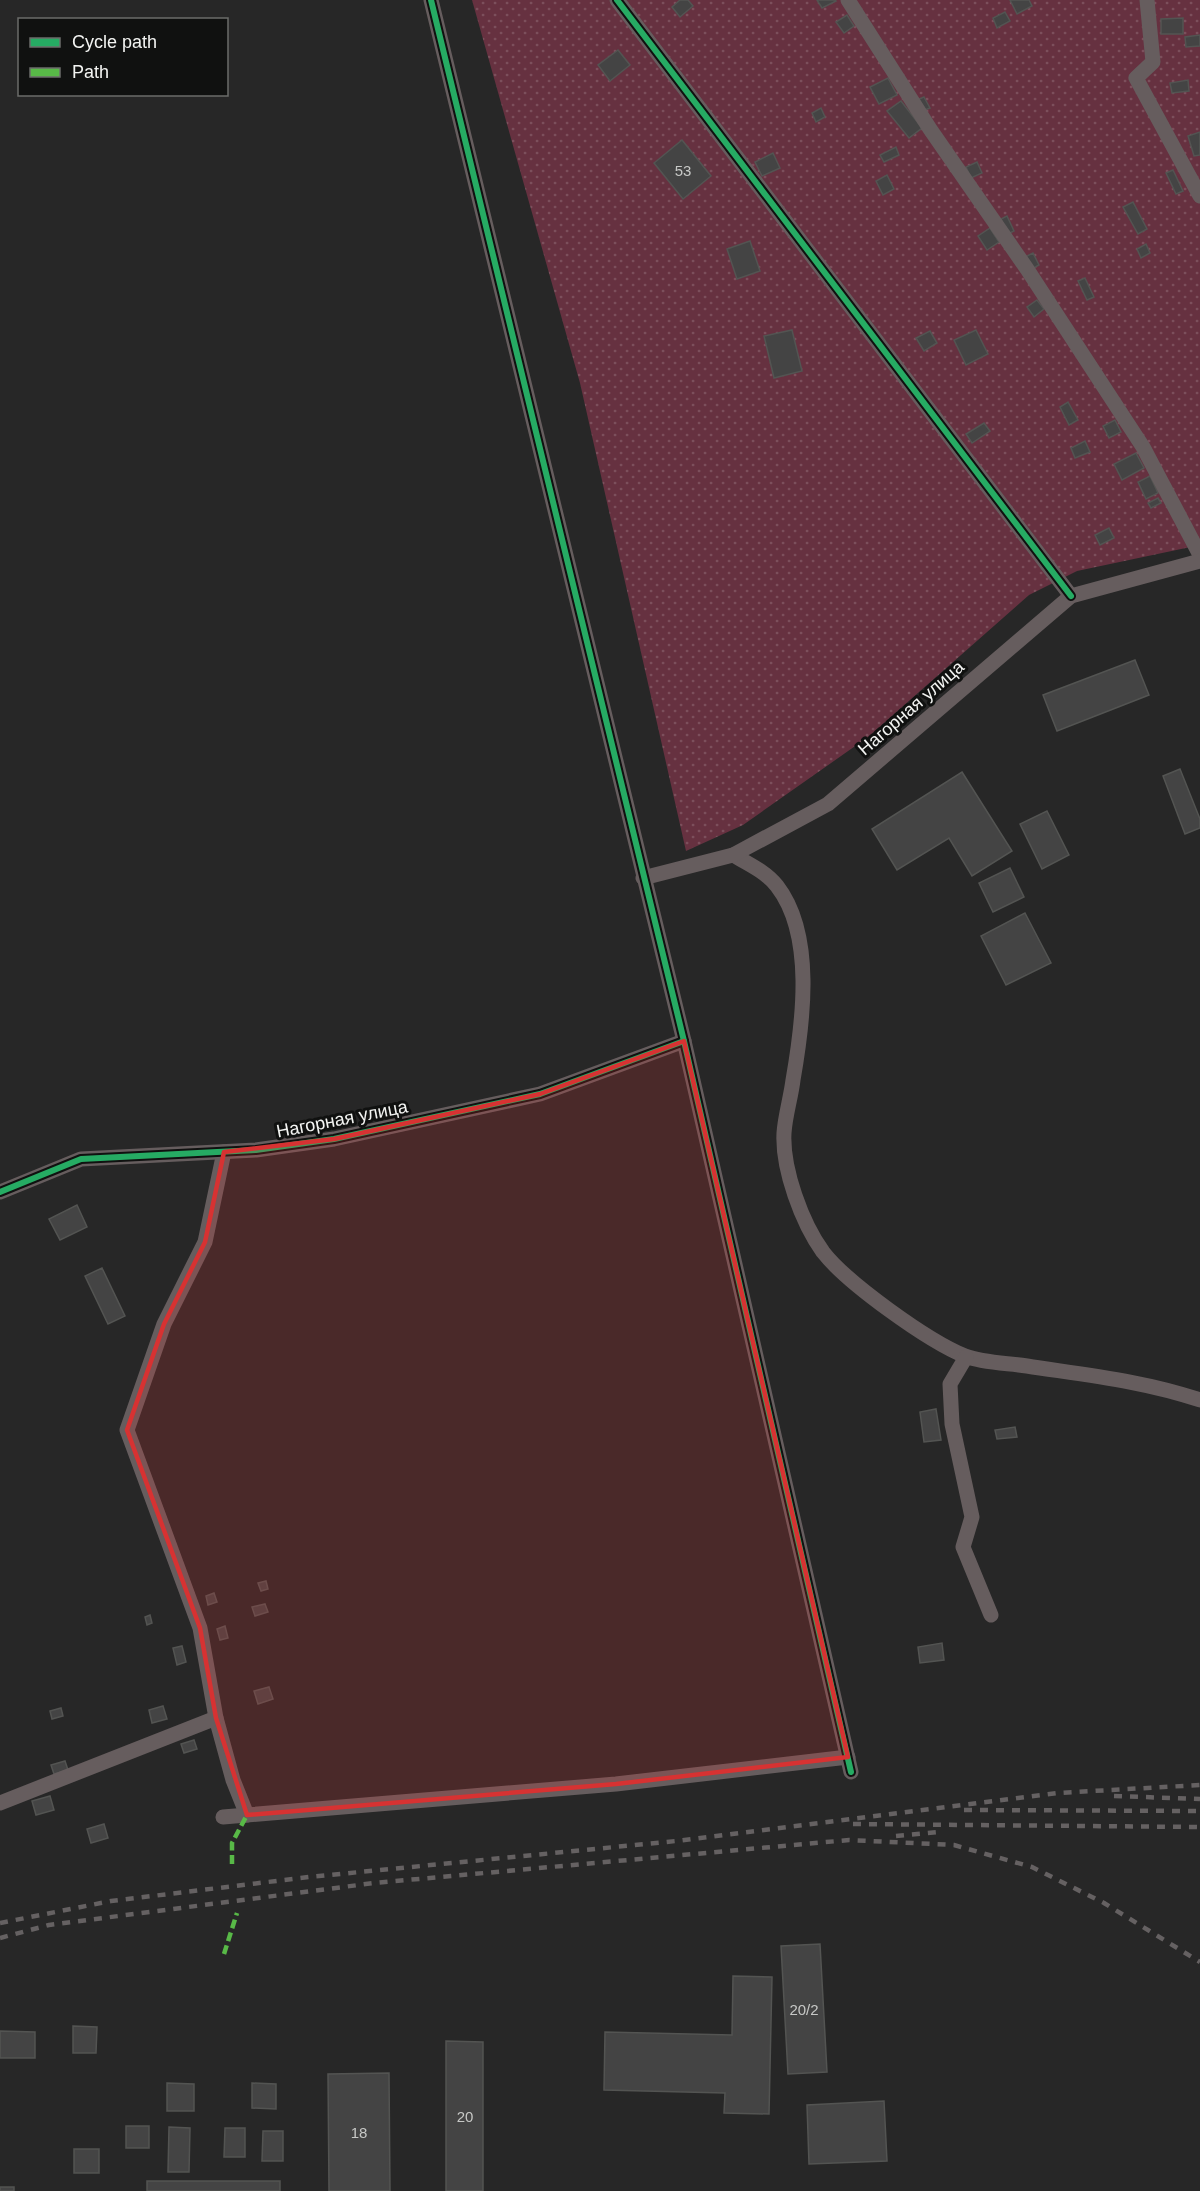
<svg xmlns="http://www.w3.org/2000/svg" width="1200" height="2191" viewBox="0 0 1200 2191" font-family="Arial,sans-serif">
<defs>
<pattern id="garden-dots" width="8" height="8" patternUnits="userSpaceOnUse" patternTransform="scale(1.5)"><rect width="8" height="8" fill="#663140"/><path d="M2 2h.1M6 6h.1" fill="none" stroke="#7c4f5c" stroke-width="1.8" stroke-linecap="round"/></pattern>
</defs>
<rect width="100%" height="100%" fill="#272727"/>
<polygon fill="url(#garden-dots)" points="472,0 1200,0 1200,545 1077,571 1029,595 868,737 743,825 686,851 580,383"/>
<g fill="#444" stroke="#535452" stroke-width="1.5">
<polygon points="680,0 688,0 693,6 680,17 672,7"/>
<polygon points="817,0 835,0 836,1 822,8"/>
<polygon points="1010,0 1029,0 1032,6 1017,14"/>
<polygon points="1005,12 1010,21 997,28 993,18"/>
<polygon points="847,15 854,26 844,33 836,22"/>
<polygon points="1183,18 1183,34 1161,34 1161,19"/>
<polygon points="1200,35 1200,46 1186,47 1185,37"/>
<polygon points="618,50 630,65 610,81 598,65"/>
<polygon points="888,78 897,95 879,104 870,87"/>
<polygon points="1188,80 1189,91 1172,93 1170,83"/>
<polygon points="924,97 930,108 922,111 917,100"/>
<polygon points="901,101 922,128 909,138 887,111"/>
<polygon points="821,108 825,117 816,122 812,113"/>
<polygon points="1200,132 1200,155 1194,156 1188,136"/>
<polygon points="682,140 711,176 683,199 654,163"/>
<polygon points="896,147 899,155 884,162 880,155"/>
<polygon points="773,153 780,168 762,176 755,162"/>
<polygon points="977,162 982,173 971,178 966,167"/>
<polygon points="1173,170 1183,191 1176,194 1166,173"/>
<polygon points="887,175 894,189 883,195 876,181"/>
<polygon points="1133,202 1147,229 1138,234 1123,207"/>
<polygon points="1007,216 1014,231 1008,234 1001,219"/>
<polygon points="990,228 999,242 987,250 978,236"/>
<polygon points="750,241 760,271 737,279 727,249"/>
<polygon points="1146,244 1150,253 1141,258 1137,249"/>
<polygon points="1033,253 1039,265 1032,269 1025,257"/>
<polygon points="1085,278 1094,297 1087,300 1078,281"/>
<polygon points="1037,300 1044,309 1034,317 1027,307"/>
<polygon points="792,330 802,371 774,378 764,336"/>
<polygon points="976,330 988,354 966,365 954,340"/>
<polygon points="930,331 937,343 924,351 916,338"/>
<polygon points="1068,402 1078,420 1069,425 1060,407"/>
<polygon points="1115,420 1121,432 1109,438 1103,426"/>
<polygon points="984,423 990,431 972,443 966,434"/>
<polygon points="1085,441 1090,452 1075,458 1071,448"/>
<polygon points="1136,453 1144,468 1122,480 1114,464"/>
<polygon points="1150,476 1158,493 1146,499 1138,482"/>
<polygon points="1158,498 1161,503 1151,508 1148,503"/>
<polygon points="1109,528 1114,538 1100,545 1095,535"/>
<polygon points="1135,660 1149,695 1057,731 1043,695"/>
<polygon points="1180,769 1200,819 1200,828 1185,834 1163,776"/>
<polygon points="962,772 1012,851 972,876 949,838 897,870 872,829"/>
<polygon points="1047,811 1069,855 1042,869 1020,824"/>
<polygon points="1010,868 1024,897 993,912 979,883"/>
<polygon points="1025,913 1051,963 1006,985 981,936"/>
<polygon points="77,1205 87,1227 60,1240 49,1219"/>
<polygon points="102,1268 125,1316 108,1324 85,1276"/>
<polygon points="936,1409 941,1440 924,1442 920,1412"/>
<polygon points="1015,1427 1017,1437 997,1439 995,1430"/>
<polygon points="266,1581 268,1589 261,1591 258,1583"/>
<polygon points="214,1593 217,1602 208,1605 206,1596"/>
<polygon points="265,1604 268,1612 255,1616 252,1607"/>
<polygon points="150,1615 152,1623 147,1625 145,1617"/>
<polygon points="225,1626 228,1638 220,1640 217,1629"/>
<polygon points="942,1643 944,1660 920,1663 918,1647"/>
<polygon points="182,1646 186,1662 177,1665 173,1648"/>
<polygon points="269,1687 273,1699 258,1704 254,1691"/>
<polygon points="163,1706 167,1719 152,1723 149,1710"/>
<polygon points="61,1708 63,1716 52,1719 50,1711"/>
<polygon points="194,1740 197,1749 184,1753 181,1744"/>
<polygon points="65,1761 68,1770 54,1774 51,1765"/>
<polygon points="50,1796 54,1810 36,1815 32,1801"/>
<polygon points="104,1824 108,1838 91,1843 87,1829"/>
<polygon points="820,1944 827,2072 788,2074 781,1946"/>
<polygon points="733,1976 772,1977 769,2114 724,2113 725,2093 604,2090 605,2032 732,2035"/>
<polygon points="73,2026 97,2027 96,2053 73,2053"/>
<polygon points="0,2031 35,2032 35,2058 0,2058"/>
<polygon points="446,2041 483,2042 483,2191 446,2191"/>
<polygon points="389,2073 390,2191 329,2191 328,2074"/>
<polygon points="167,2083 194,2084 194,2111 167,2111"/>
<polygon points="252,2083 276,2084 276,2109 252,2108"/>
<polygon points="884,2101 887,2161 809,2164 807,2105"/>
<rect x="126" y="2126" width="23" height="22"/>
<polygon points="169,2127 190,2128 189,2172 168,2172"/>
<polygon points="225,2128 245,2128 245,2157 224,2157"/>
<polygon points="263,2131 283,2131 283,2161 262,2161"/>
<rect x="74" y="2149" width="25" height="24"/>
<rect x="147" y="2181" width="133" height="10"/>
<rect x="0" y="2187" width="14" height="4"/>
</g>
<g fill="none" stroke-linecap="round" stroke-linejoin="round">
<g stroke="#665d5e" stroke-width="15">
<polyline points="431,0 684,1041 851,1772"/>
<polyline points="617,0 1071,596"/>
<polyline points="848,0 930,129 1027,269 1143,447 1200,555"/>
<polyline points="1147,0 1153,62 1136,78 1200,196"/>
<path d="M733,855c16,9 33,17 44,31 38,49 26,137 16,194 -2,17 -8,36 -9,53 -2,36 18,90 39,119 24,31 105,89 142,104 18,7 43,7 62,10 59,9 117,15 173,34"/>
<polyline points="643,878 733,855 828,804 1071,596 1200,561"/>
<polyline points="224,1152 205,1242 164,1324 127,1430 200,1628 216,1718 233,1780 247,1815"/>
<polyline points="0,1192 81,1159 256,1150 334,1139 540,1094 684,1041"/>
<polyline points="966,1357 950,1384 952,1424 972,1517 963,1547 991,1615"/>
<polyline points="0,1803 216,1718"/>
<polyline points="223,1817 616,1784 848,1757"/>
</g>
<g stroke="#656162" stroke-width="4.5" stroke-dasharray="8 8" stroke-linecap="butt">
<polyline points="1114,1796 1200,1799"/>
<polyline points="964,1810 1200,1811"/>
<polyline points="853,1824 1200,1827"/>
<polyline points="896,1836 938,1832"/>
<polyline points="0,1923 111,1901 309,1877 676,1841 1057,1793 1200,1785"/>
<polyline points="0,1938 49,1925 374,1883 849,1840 954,1845 1032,1867 1104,1903 1200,1962"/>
</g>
<g stroke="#58b947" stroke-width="4.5" stroke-dasharray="9 4.5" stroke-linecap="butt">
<polyline points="232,1864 232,1843 247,1815"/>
<polyline points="224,1954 237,1913"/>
</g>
<defs>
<g id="cycleway">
<polyline points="431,0 684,1041 851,1772"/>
<polyline points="617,0 1071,596"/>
<polyline points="0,1192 81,1159 256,1150 334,1139 540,1094 684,1041"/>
</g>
</defs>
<use href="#cycleway" stroke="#101110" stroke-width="10"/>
<use href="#cycleway" stroke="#26ab63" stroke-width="6"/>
</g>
<path fill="#d73232" fill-opacity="0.2" stroke="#d73232" stroke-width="4.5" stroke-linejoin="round" d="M684,1041l164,716 -232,27 -369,31 -31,-97 -16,-90 -73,-198 37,-106 41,-82 19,-90 110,-13 206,-45z"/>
<g text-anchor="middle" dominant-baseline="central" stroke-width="6" stroke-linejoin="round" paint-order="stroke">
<g font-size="15" fill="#c7c8c6">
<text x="683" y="170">53</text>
<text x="804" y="2009">20/2</text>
<text x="465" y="2116">20</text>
<text x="359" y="2132">18</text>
</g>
<g font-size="18" fill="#f3f4f2" stroke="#101110">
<text transform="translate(911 708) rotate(-41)">Нагорная улица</text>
<text transform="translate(342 1119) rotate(-11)">Нагорная улица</text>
</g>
</g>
<rect x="18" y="18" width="210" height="78" fill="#101110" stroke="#6b6c6a" stroke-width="1.5"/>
<rect x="30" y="38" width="30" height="9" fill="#26ab63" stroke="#6b6c6a" stroke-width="1.5"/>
<text x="72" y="48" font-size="18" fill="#f3f4f2">Cycle path</text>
<rect x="30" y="68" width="30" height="9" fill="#58b947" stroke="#6b6c6a" stroke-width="1.5"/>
<text x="72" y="78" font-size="18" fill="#f3f4f2">Path</text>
</svg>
